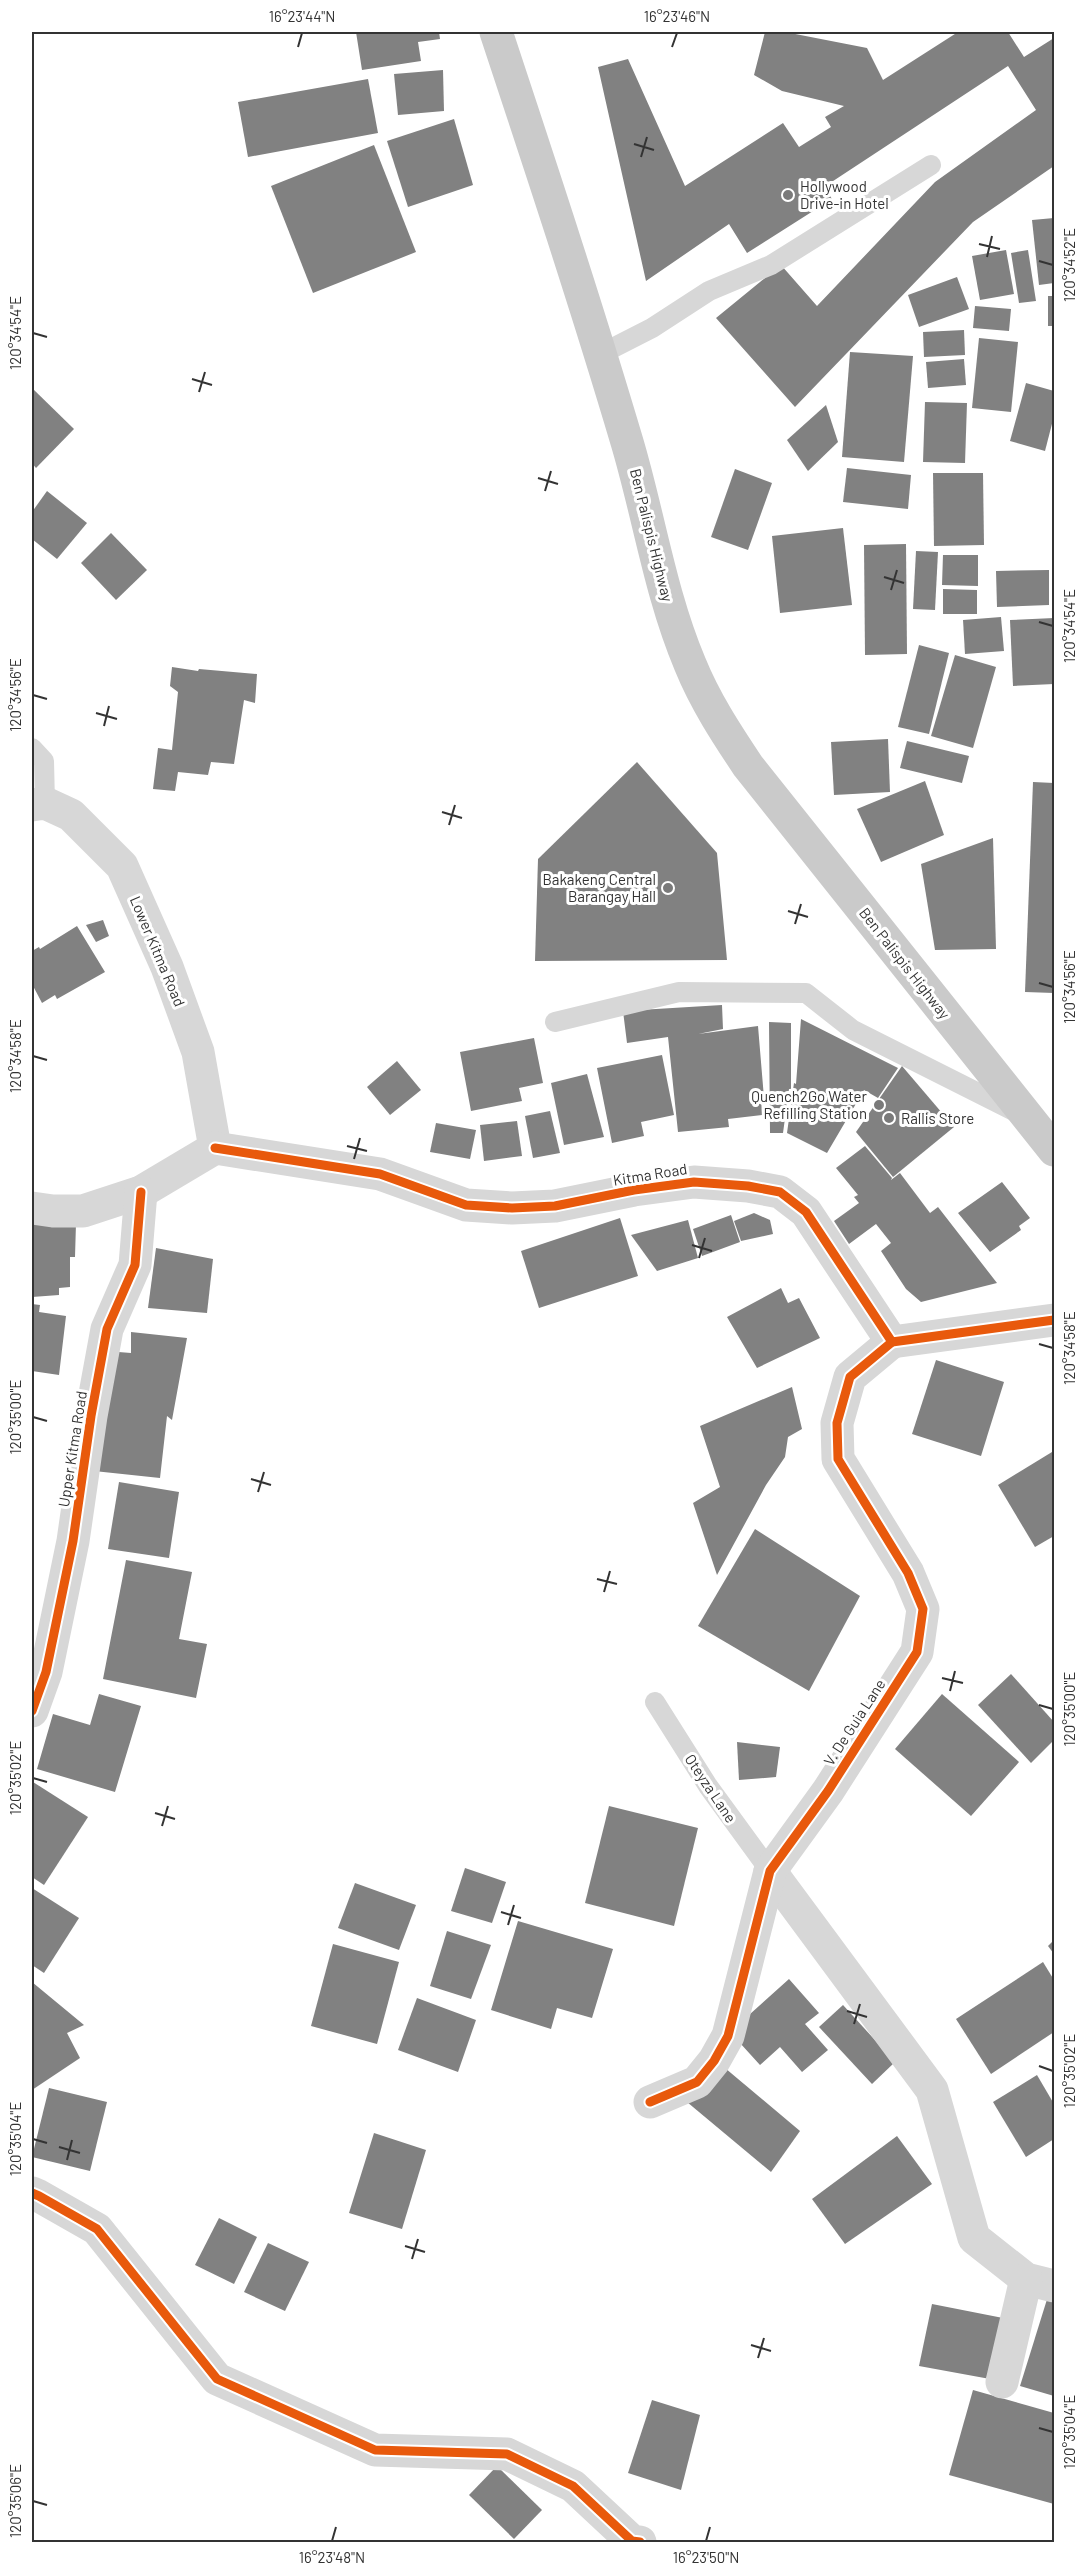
<svg xmlns="http://www.w3.org/2000/svg" width="1086" height="2574" viewBox="0 0 1086 2574" font-family="Barlow,sans-serif">
<rect width="100%" height="100%" fill="#fff"/>
<g fill="#818181">
<polygon points="356,32 439,32 440,39 418,42 421,61 362,70"/>
<polygon points="765,32 785,32 867,48 883,80 958,32 1008,32 1024,57 1054,38 1054,166 973,222 795,407 716,318 781,265 817,306 935,182 1036,110 1008,66 824,187 832,199 747,253 729,224 646,281 598,67 628,59 685,186 783,123 799,147 831,127 825,117 844,106 782,91 754,75"/>
<polygon points="443,70 444,111 398,115 394,74"/>
<polygon points="368,79 378,133 248,157 238,102"/>
<polygon points="454,119 473,185 408,207 387,141"/>
<polygon points="374,145 416,252 313,293 271,186"/>
<polygon points="1054,218 1054,283 1039,285 1032,220"/>
<polygon points="1006,250 1014,294 980,300 972,256"/>
<polygon points="1028,250 1036,301 1019,303 1011,253"/>
<polygon points="957,277 969,309 919,327 908,295"/>
<rect x="1048" y="296" width="6" height="30"/>
<polygon points="975,306 1011,309 1009,331 973,328"/>
<polygon points="964,330 965,355 924,357 923,332"/>
<polygon points="979,338 1018,342 1011,412 972,408"/>
<polygon points="850,352 913,356 904,462 842,457"/>
<polygon points="964,359 966,385 928,388 926,362"/>
<polygon points="1026,383 1054,391 1054,416 1045,451 1010,441"/>
<polygon points="32,388 74,429 36,468 32,463"/>
<polygon points="925,402 967,403 965,463 923,462"/>
<polygon points="826,405 838,442 808,471 787,440"/>
<polygon points="847,468 911,475 908,509 843,502"/>
<polygon points="735,469 772,483 748,550 711,537"/>
<polygon points="933,473 983,473 984,545 934,546"/>
<polygon points="47,491 87,523 57,559 32,539 32,512"/>
<polygon points="843,528 852,605 780,613 772,536"/>
<polygon points="111,533 147,570 116,600 81,563"/>
<polygon points="906,544 907,654 865,655 864,545"/>
<polygon points="916,551 938,552 935,610 913,609"/>
<polygon points="943,555 978,555 978,586 942,585"/>
<polygon points="1049,570 1049,605 997,607 996,571"/>
<polygon points="943,589 977,590 977,614 943,614"/>
<polygon points="1001,617 1004,651 965,654 963,620"/>
<polygon points="1054,618 1054,684 1013,686 1010,620"/>
<polygon points="919,645 949,653 929,734 898,727"/>
<polygon points="955,655 996,667 973,748 931,736"/>
<polygon points="172,667 198,671 199,669 257,674 255,703 244,700 234,764 211,762 208,775 178,772 175,791 153,789 158,748 172,750 178,692 170,686"/>
<polygon points="888,739 890,792 834,795 831,742"/>
<polygon points="907,741 969,756 962,783 900,768"/>
<polygon points="637,762 717,853 727,960 535,961 538,859"/>
<polygon points="925,781 944,835 881,862 857,809"/>
<polygon points="1033,782 1054,783 1054,993 1025,992"/>
<polygon points="993,838 996,949 935,950 921,864"/>
<polygon points="103,920 109,936 96,942 86,925"/>
<polygon points="77,926 105,972 57,999 55,995 42,1003 32,984 32,951 39,947 40,949"/>
<polygon points="722,1005 723,1029 698,1034 758,1026 764,1098 761,1098 762,1115 728,1119 729,1127 678,1132 668,1037 627,1043 623,1011"/>
<polygon points="801,1019 898,1068 878,1098 864,1090 827,1153 787,1133 794,1083 796,1084"/>
<polygon points="769,1022 791,1023 791,1089 789,1089 783,1133 770,1133"/>
<polygon points="534,1038 543,1083 519,1088 522,1101 471,1111 460,1052"/>
<polygon points="662,1055 674,1115 641,1122 644,1136 612,1143 597,1068"/>
<polygon points="397,1061 421,1090 390,1115 367,1087"/>
<polygon points="902,1066 954,1127 893,1177 856,1132"/>
<polygon points="587,1074 604,1137 564,1145 551,1083"/>
<polygon points="550,1111 560,1153 533,1158 525,1116"/>
<polygon points="517,1121 522,1156 484,1161 480,1125"/>
<polygon points="436,1123 476,1130 470,1159 430,1152"/>
<polygon points="865,1146 892,1178 891,1180 900,1173 930,1213 938,1207 997,1283 921,1302 906,1289 881,1251 891,1243 876,1224 849,1244 834,1221 859,1203 854,1197 858,1195 836,1168"/>
<polygon points="1002,1182 1030,1218 1019,1226 1021,1230 990,1252 958,1213"/>
<polygon points="754,1213 770,1220 773,1234 741,1241 734,1221"/>
<polygon points="731,1215 740,1242 702,1256 693,1229"/>
<polygon points="620,1218 638,1276 539,1308 521,1251"/>
<polygon points="32,1220 76,1223 75,1257 70,1257 70,1287 59,1288 59,1295 32,1297"/>
<polygon points="688,1220 698,1258 657,1271 631,1235"/>
<polygon points="156,1248 213,1259 207,1313 148,1308"/>
<polygon points="781,1288 788,1303 799,1298 820,1338 757,1368 727,1317"/>
<polygon points="32,1304 40,1305 39,1312 66,1316 59,1375 32,1371"/>
<polygon points="131,1332 187,1338 172,1420 167,1416 160,1478 94,1471 106,1351 131,1353"/>
<polygon points="936,1360 1004,1382 981,1456 912,1434"/>
<polygon points="792,1387 802,1429 788,1437 785,1457 766,1485 717,1575 693,1503 720,1487 700,1426"/>
<polygon points="1052,1452 1054,1456 1054,1536 1035,1547 998,1485"/>
<polygon points="119,1482 179,1492 169,1558 108,1549"/>
<polygon points="755,1529 860,1596 809,1691 698,1626"/>
<polygon points="126,1560 192,1572 179,1639 207,1644 196,1698 103,1679"/>
<polygon points="1011,1674 1054,1722 1054,1740 1031,1763 978,1705"/>
<polygon points="99,1694 141,1706 115,1792 37,1769 53,1714 90,1725"/>
<polygon points="942,1694 1019,1762 971,1816 895,1749"/>
<polygon points="737,1742 780,1747 776,1777 739,1780"/>
<polygon points="33,1782 88,1817 44,1885 32,1877"/>
<polygon points="609,1806 698,1828 674,1926 585,1903"/>
<polygon points="465,1868 506,1882 492,1923 451,1911"/>
<polygon points="355,1883 416,1905 399,1950 338,1928"/>
<polygon points="32,1888 79,1918 44,1973 32,1965"/>
<polygon points="518,1921 613,1949 592,2018 557,2008 551,2029 491,2010"/>
<polygon points="447,1931 491,1945 471,1999 430,1986"/>
<polygon points="1054,1940 1054,1954 1048,1946"/>
<polygon points="333,1944 399,1962 377,2044 311,2026"/>
<polygon points="1043,1962 1054,1980 1054,2032 991,2074 956,2019"/>
<polygon points="789,1979 819,2013 805,2024 828,2050 802,2072 780,2047 760,2065 730,2032"/>
<polygon points="32,1982 84,2025 67,2033 80,2058 32,2090"/>
<polygon points="417,1998 476,2020 458,2072 398,2050"/>
<polygon points="843,2005 895,2062 872,2084 819,2027"/>
<polygon points="719,2063 800,2131 771,2172 687,2102"/>
<polygon points="1037,2075 1054,2104 1054,2139 1026,2157 993,2102"/>
<polygon points="49,2088 107,2102 90,2171 32,2157"/>
<polygon points="374,2133 426,2150 402,2229 349,2213"/>
<polygon points="897,2136 932,2184 845,2244 812,2199"/>
<polygon points="219,2218 257,2237 234,2284 195,2265"/>
<polygon points="268,2243 309,2262 285,2311 244,2292"/>
<polygon points="1049,2293 1054,2294 1054,2396 1020,2386"/>
<polygon points="932,2304 1003,2318 990,2379 919,2366"/>
<polygon points="973,2390 1054,2413 1054,2504 949,2475"/>
<polygon points="652,2400 700,2415 681,2490 628,2473"/>
<polygon points="497,2466 542,2510 514,2539 469,2495"/>
</g>
<g fill="none" stroke-linecap="round" stroke-linejoin="round">
<g stroke="#d7d7d7" stroke-width="20">
<polyline points="601,354 652,328 709,291 771,265 931,165"/>
<polyline points="32,748 44,761 45,803"/>
<polyline points="555,1022 679,992 806,993 853,1030 1016,1112"/>
<polyline points="655,1702 708,1786 770,1871"/>
</g>
<g stroke="#d7d7d7" stroke-width="33">
<polyline points="32,805 45,803 71,815 122,866 167,967 198,1052 215,1148"/>
<polyline points="215,1148 380,1174 466,1205 512,1208 555,1206 634,1190 694,1182 748,1186 780,1192 806,1212 892,1342 1054,1320"/>
<polyline points="32,1208 53,1211 83,1211 141,1192 215,1148"/>
<polyline points="32,1711 46,1672 73,1541 91,1416 107,1329 135,1265 141,1192"/>
<polyline points="770,1871 932,2090 974,2238 1026,2279 1054,2286"/>
<polyline points="650,2102 697,2082 714,2061 728,2036 770,1871 828,1791 917,1652 923,1609 908,1573 838,1459 837,1423 850,1377 892,1342"/>
<polyline points="32,2193 39,2196 97,2229 217,2379 375,2450 507,2454 573,2486 632,2541 640,2542"/>
<polyline points="1002,2382 1026,2279"/>
</g>
<path stroke="#cacaca" stroke-width="33" d="M496,32c45,136 90,272 131,410 22,74 33,151 63,222 15,37 36,69 58,102l306,384"/>
<defs>
<g id="cycleway">
<polyline points="215,1148 380,1174 466,1205 512,1208 555,1206 634,1190 694,1182 748,1186 780,1192 806,1212 892,1342 1054,1320"/>
<polyline points="32,1711 46,1672 73,1541 91,1416 107,1329 135,1265 141,1192"/>
<polyline points="650,2102 697,2082 714,2061 728,2036 770,1871 828,1791 917,1652 923,1609 908,1573 838,1459 837,1423 850,1377 892,1342"/>
<polyline points="32,2193 39,2196 97,2229 217,2379 375,2450 507,2454 573,2486 632,2541 640,2542"/>
</g>
</defs>
<use href="#cycleway" stroke="#fff" stroke-width="13"/>
<use href="#cycleway" stroke="#e8590c" stroke-width="9"/>
</g>
<path fill="none" stroke="#333" stroke-width="2" d="M298,47l4,-14M672,47l5,-14M634,144l20,6M641,157l6,-20M979,244l21,5M987,257l5,-21M1039,261l14,4M33,333l14,4M192,379l20,6M199,392l6,-20M538,478l20,6M545,491l6,-20M884,577l20,6M891,590l6,-20M1039,622l14,4M33,695l14,4M96,713l21,6M104,726l5,-20M442,812l20,6M449,825l6,-20M788,911l20,6M795,924l6,-20M1039,983l14,4M33,1056l14,4M347,1146l20,5M354,1159l6,-21M692,1245l20,6M699,1258l6,-20M1039,1344l14,4M33,1417l14,4M251,1479l20,6M258,1492l6,-20M597,1579l20,5M604,1592l6,-21M942,1678l21,5M950,1691l5,-20M1039,1705l14,4M33,1778l14,4M155,1813l20,6M162,1826l6,-20M501,1912l20,6M508,1925l6,-20M847,2011l20,6M854,2024l6,-20M1039,2066l14,5M33,2139l14,4M59,2147l21,6M67,2160l5,-20M405,2246l20,6M412,2259l6,-20M751,2345l20,6M758,2358l6,-20M1039,2428l14,4M33,2501l14,4M332,2541l4,-14M706,2541l4,-14"/>
<g fill="#7a7a7a" stroke="#fff" stroke-width="2">
<circle cx="788" cy="195" r="6"/>
<circle cx="668" cy="888" r="6"/>
<circle cx="879" cy="1105" r="6"/>
<circle cx="889" cy="1118" r="6"/>
</g>
<g text-anchor="middle" dominant-baseline="central" stroke-width="6" stroke-linejoin="round" paint-order="stroke">
<g font-size="15" fill="#333" stroke="#fff" text-anchor="start">
<text x="800" y="186">Hollywood<tspan x="800" dy="17">Drive-in Hotel</tspan></text>
<text x="656" y="879" text-anchor="end">Bakakeng Central<tspan x="656" dy="17">Barangay Hall</tspan></text>
<text x="867" y="1096" text-anchor="end">Quench2Go Water<tspan x="867" dy="17">Refilling Station</tspan></text>
<text x="901" y="1118">Rallis Store</text>
</g>
<g font-size="15" fill="#333" stroke="#fff">
<text transform="translate(652 535) rotate(76)">Ben Palispis Highway</text>
<text transform="translate(158 951) rotate(67)">Lower Kitma Road</text>
<text transform="translate(905 963) rotate(52)">Ben Palispis Highway</text>
<text transform="translate(650 1174) rotate(-9)">Kitma Road</text>
<text transform="translate(72 1449) rotate(-81)">Upper Kitma Road</text>
<text transform="translate(854 1722) rotate(-57)">V. De Guia Lane</text>
<text transform="translate(711 1788) rotate(56)">Oteyza Lane</text>
</g>
</g>
<rect width="1086" height="2574" fill="none" stroke="#ffffff" stroke-width="66"/>
<rect x="33" y="33" width="1020" height="2508" fill="none" stroke="#333" stroke-width="2"/>
<g font-size="15" text-anchor="middle" fill="#333">
<text x="302" y="22">16°23'44"N</text>
<text x="677" y="22">16°23'46"N</text>
<text transform="translate(1070 265) rotate(-90)" y="5">120°34'52"E</text>
<text transform="translate(16 333) rotate(-90)" y="5">120°34'54"E</text>
<text transform="translate(1070 626) rotate(-90)" y="5">120°34'54"E</text>
<text transform="translate(16 695) rotate(-90)" y="5">120°34'56"E</text>
<text transform="translate(1070 987) rotate(-90)" y="5">120°34'56"E</text>
<text transform="translate(16 1056) rotate(-90)" y="5">120°34'58"E</text>
<text transform="translate(1070 1348) rotate(-90)" y="5">120°34'58"E</text>
<text transform="translate(16 1417) rotate(-90)" y="5">120°35'00"E</text>
<text transform="translate(1070 1709) rotate(-90)" y="5">120°35'00"E</text>
<text transform="translate(16 1778) rotate(-90)" y="5">120°35'02"E</text>
<text transform="translate(1070 2071) rotate(-90)" y="5">120°35'02"E</text>
<text transform="translate(16 2139) rotate(-90)" y="5">120°35'04"E</text>
<text transform="translate(1070 2432) rotate(-90)" y="5">120°35'04"E</text>
<text transform="translate(16 2501) rotate(-90)" y="5">120°35'06"E</text>
<text x="332" y="2563">16°23'48"N</text>
<text x="706" y="2563">16°23'50"N</text>
</g>
</svg>
